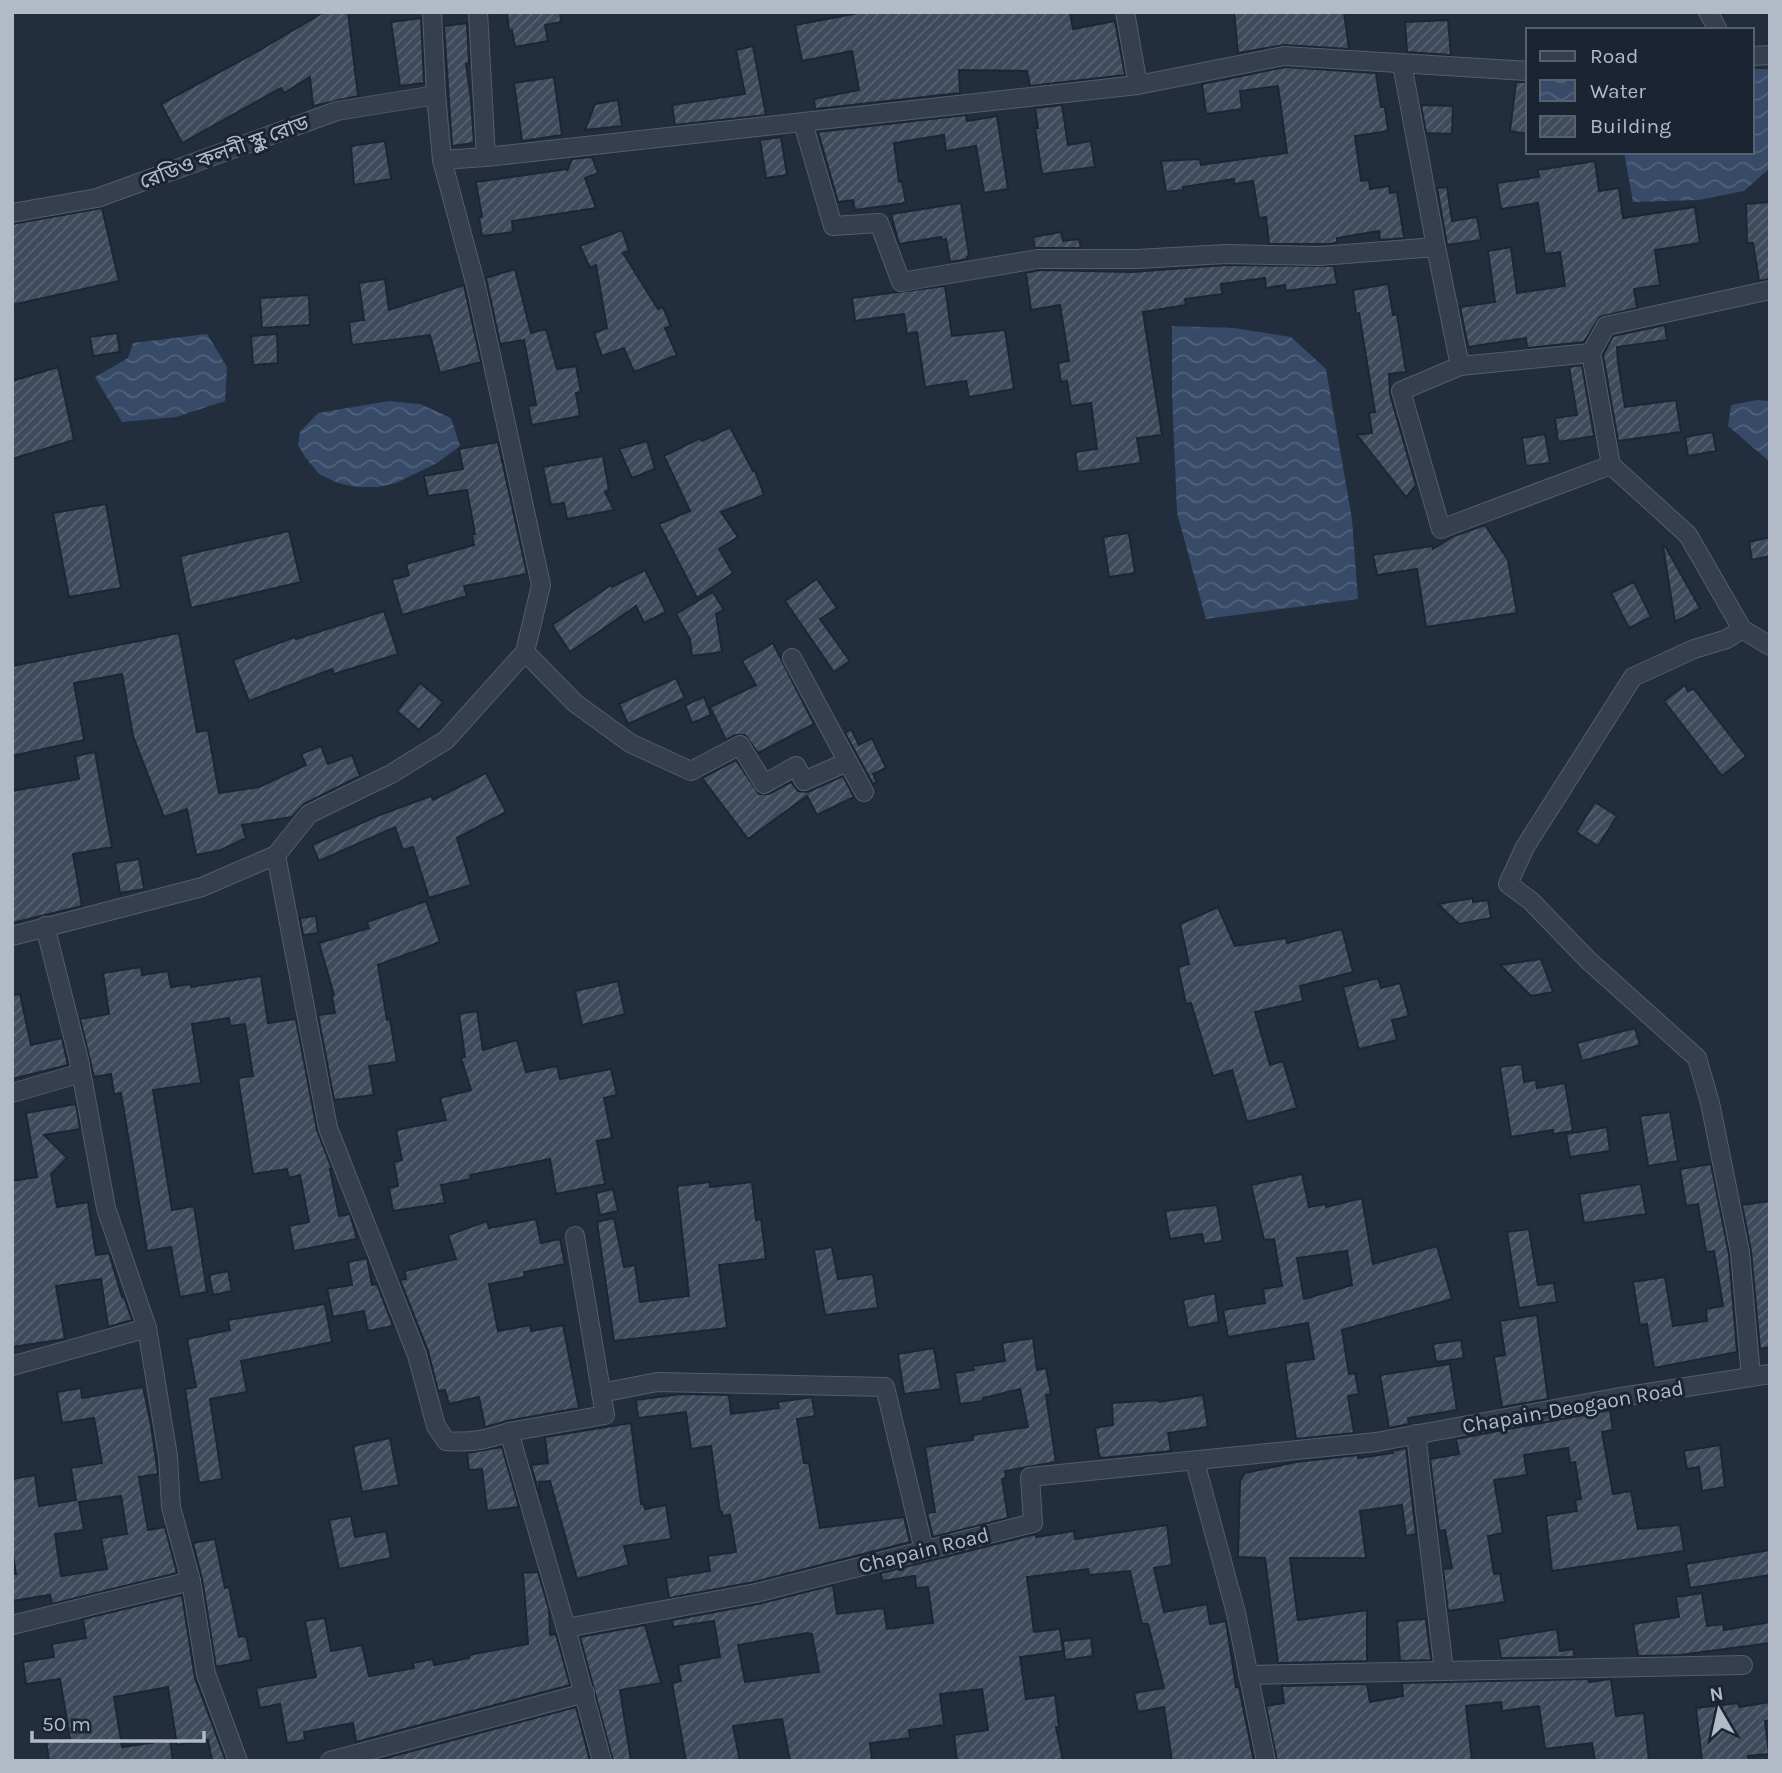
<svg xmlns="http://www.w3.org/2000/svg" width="1782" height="1773" viewBox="0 0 1782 1773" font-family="Karla,'Noto Sans Bengali',sans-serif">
<defs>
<pattern id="water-waves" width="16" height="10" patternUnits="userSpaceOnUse" patternTransform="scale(1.75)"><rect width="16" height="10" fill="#374a67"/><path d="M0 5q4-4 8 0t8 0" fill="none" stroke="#52627b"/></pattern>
<pattern id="building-hatch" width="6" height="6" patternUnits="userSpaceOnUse" patternTransform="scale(1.75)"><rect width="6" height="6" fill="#3e4b5c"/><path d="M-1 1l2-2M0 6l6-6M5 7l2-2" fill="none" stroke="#586372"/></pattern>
</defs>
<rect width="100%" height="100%" fill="#222d3d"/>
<g fill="url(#water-waves)">
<polygon points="1752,69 1770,69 1770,168 1744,191 1699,200 1633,202 1624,152 1752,152"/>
<polygon points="1172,326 1234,328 1291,337 1326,369 1352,519 1358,599 1206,619 1177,513 1172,394"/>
<polygon points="207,334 227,367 225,401 176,417 122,422 95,377 128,358 133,343"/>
<polygon points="1757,400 1770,401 1770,462 1728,426 1731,405"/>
<polygon points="389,401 420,404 451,418 460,446 437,463 396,483 378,487 356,487 338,483 319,474 305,457 298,445 300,432 318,413"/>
</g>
<g fill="url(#building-hatch)" stroke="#1d2634" stroke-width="2" fill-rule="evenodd">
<polygon points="324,12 348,12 358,96 313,106 310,77 284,93 281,88 182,143 161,104 258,51"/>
<polygon points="507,12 560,12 561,22 545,25 548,41 515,47 512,30 509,31"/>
<polygon points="864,12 1070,12 1073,29 1115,21 1125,75 1030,86 1027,71 959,70 960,93 815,109 814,99 859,90 852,51 802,61 795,25"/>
<polygon points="1234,12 1344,12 1349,49 1284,45 1238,53"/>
<polygon points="421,18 424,83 400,86 391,22"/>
<polygon points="1448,20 1451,55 1407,52 1405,22"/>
<polygon points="467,23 469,63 466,64 471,100 474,143 452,146 444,26"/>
<polygon points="753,46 766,115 675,125 672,105 745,94 736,50"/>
<polygon points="1285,67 1376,73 1381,107 1385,107 1388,131 1355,136 1361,181 1369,180 1370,189 1389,186 1390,193 1397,192 1404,238 1380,240 1379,231 1337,238 1337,242 1331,244 1269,244 1266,217 1259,218 1253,181 1234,184 1234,179 1183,187 1183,190 1166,192 1161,161 1200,159 1201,165 1287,153 1278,86 1240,91 1242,109 1206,114 1202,84"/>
<polygon points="554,77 562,135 522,141 514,83"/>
<polygon points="1516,82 1528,82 1528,134 1510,131"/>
<polygon points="618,100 622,126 585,130 595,104"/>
<polygon points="1062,105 1068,145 1091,141 1095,167 1042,174 1035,128 1038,128 1035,108"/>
<polygon points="1421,105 1453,106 1452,134 1426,133"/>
<polygon points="966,115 967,121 997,116 1008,189 984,193 976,146 946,151 944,135 894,143 899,182 902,181 906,203 855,210 853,200 838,202 818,132"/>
<polygon points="781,137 787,175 766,178 760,140"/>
<polygon points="385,141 391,179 354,185 351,146"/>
<polygon points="592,157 598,173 585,178 596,208 512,221 513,232 482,236 479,217 482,217 476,182 567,169 567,171 572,159"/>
<polygon points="1595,161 1599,191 1619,188 1623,218 1695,207 1700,243 1655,250 1660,285 1634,289 1637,308 1600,317 1584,342 1527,348 1526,338 1468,347 1460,307 1495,302 1488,251 1511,247 1517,293 1565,286 1560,252 1545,254 1538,203 1501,209 1497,183 1539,177 1538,170"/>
<polygon points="1447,187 1452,221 1477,217 1481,240 1447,245 1437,188"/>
<polygon points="1770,202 1770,279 1759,281 1753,243 1747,243 1746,204"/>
<polygon points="961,203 969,256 967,257 967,259 950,262 946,239 942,240 941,237 899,244 891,214"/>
<polygon points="102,208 119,281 12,305 12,224"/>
<polygon points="622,230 629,251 623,253 658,309 663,307 671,326 665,328 677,355 634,372 624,348 602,356 594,333 607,328 596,265 590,268 580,246"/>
<polygon points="1061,232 1063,241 1079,239 1081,248 1035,248 1033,237"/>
<polygon points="1226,265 1334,266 1337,284 1286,291 1285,285 1266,288 1265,278 1221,284 1222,294 1185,299 1186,305 1143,312 1162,435 1137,438 1141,463 1078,472 1075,452 1097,449 1091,403 1071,406 1067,381 1061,382 1058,363 1069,361 1060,305 1031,310 1026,273 1039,270 1132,272"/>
<polygon points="515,269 531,333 546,329 557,369 576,366 581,392 576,393 580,416 532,425 528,406 536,405 524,340 500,344 486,278"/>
<polygon points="385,279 389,310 464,285 481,362 440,373 430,335 352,345 349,322 364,320 359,283"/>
<polygon points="1388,284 1393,315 1397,314 1406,372 1389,374 1390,394 1416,485 1406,497 1357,435 1372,433 1369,413 1375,412 1359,313 1356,314 1353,290"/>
<polygon points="945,286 952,336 1005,330 1014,389 969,397 966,381 925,387 917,332 907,334 904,314 855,321 852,298"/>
<polygon points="309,295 310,325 262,328 260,298"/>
<polygon points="1665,325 1667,340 1617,347 1618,363 1625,407 1676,400 1681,432 1618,441 1603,355 1613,336"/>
<polygon points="117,333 120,352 93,356 90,337"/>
<polygon points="277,334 278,363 253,365 251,336"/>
<polygon points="1582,365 1594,436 1558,442 1555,418 1577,415 1569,367"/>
<polygon points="58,367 74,440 12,459 12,381"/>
<polygon points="730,427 753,471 755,471 764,495 721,512 738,537 719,549 733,573 697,598 659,524 690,511 664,456 700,438 702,441"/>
<polygon points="1713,432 1716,451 1688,456 1685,437"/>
<polygon points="1545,434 1550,463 1526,466 1522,438"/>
<polygon points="647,441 655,469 632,478 619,449"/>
<polygon points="498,442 527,574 464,586 467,596 402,615 392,580 409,575 406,564 474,545 472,534 475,534 467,490 428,496 424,476 463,469 459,449"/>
<polygon points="603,456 609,490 605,492 614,510 567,519 564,503 551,505 543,467"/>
<polygon points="106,504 121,588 69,597 53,513"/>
<polygon points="1485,525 1508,560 1517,613 1426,627 1417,569 1377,575 1373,555 1432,546 1433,549 1454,536"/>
<polygon points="289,531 301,582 191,608 180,556"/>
<polygon points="1129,533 1135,573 1109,577 1103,537"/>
<polygon points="1770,537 1770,556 1752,560 1749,542"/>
<polygon points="1663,546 1665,546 1700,608 1675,622"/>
<polygon points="645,570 666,612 644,623 636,606 570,652 552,625 611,585 612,587"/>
<polygon points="817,579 837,608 820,619 850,661 834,672 785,601"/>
<polygon points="1634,582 1651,617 1629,628 1611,593"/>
<polygon points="713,592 724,610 716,614 722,652 692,656 690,639 676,614"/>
<polygon points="384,611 398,654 334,674 332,669 249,701 233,660 295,637 296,639"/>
<polygon points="179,633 197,732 208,730 219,793 259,787 306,765 301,754 321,746 328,764 352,755 360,776 304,804 292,817 242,825 246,838 221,850 196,855 187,809 164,817 133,736 122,674 74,683 84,740 12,756 12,666"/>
<polygon points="773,643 814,724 758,753 745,735 735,735 726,740 710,707 756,685 742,661"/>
<polygon points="676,678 685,698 628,724 619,704"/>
<polygon points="420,683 443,702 419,730 397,711"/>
<polygon points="1685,685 1688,691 1694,689 1746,756 1722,776 1664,701"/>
<polygon points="704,697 711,715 692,723 685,705"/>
<polygon points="851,729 859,745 872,738 886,768 873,774 877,782 873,784 845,733"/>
<polygon points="95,752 112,847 73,854 82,906 12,923 12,791 79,779 75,756"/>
<polygon points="736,760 759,794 769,794 791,782 798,791 808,792 843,776 854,797 817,815 807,796 748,839 702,778"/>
<polygon points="486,773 506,812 457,838 471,885 429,898 413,847 403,850 395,827 319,861 312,845 377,816 431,796 433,800"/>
<polygon points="1595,802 1617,816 1598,846 1576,832"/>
<polygon points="139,859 144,889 120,893 115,863"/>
<polygon points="1473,898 1473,902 1488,900 1491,918 1459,924 1438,904"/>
<polygon points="426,901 440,942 378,965 387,1020 390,1019 397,1062 369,1066 374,1095 334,1100 318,1015 335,1013 332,996 334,995 319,943 369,928 367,922"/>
<polygon points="1218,907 1235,946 1286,938 1287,943 1342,929 1353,972 1300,986 1303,1001 1255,1012 1270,1065 1283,1061 1297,1108 1247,1122 1232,1070 1213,1076 1191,1003 1186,1004 1178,967 1189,964 1180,924"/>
<polygon points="316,916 318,933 303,935 300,918"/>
<polygon points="1541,959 1553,992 1531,996 1500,965"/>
<polygon points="141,967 142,975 168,971 171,987 190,984 191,987 261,976 268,1023 296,1019 317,1130 332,1169 330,1169 339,1216 350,1214 357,1239 294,1251 289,1226 309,1222 300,1175 289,1178 287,1169 253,1174 238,1078 253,1076 245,1024 230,1026 229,1018 192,1024 201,1083 153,1090 172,1210 194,1206 207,1292 180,1297 171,1247 147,1251 121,1093 114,1094 111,1074 94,1077 80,1019 109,1014 103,973"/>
<polygon points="1378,978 1381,988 1400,983 1409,1016 1392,1020 1397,1040 1359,1049 1343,987"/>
<polygon points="618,981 625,1014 582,1025 575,991"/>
<polygon points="20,994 31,1045 62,1038 68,1065 12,1079 12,995"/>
<polygon points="477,1011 483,1050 517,1040 526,1072 557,1066 560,1079 611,1069 617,1095 604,1098 612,1138 597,1141 605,1184 556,1194 550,1159 470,1175 471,1179 441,1185 445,1203 393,1211 389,1188 398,1186 394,1162 402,1160 396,1130 446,1120 440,1098 471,1090 461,1058 465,1057 459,1014"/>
<polygon points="1635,1028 1640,1045 1582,1061 1577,1043"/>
<polygon points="1522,1064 1524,1082 1536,1080 1537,1088 1565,1083 1573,1131 1553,1134 1553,1130 1511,1137 1500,1067"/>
<polygon points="76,1104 80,1129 44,1135 67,1158 51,1174 57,1207 88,1202 96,1255 109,1253 122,1297 124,1297 132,1320 108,1327 101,1279 56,1286 65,1339 12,1347 12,1181 37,1177 26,1113"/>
<polygon points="1670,1112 1678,1161 1648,1166 1640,1116"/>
<polygon points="1607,1127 1610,1151 1570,1157 1566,1134"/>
<polygon points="1711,1164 1729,1254 1737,1352 1654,1368 1647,1324 1640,1325 1633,1282 1665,1277 1673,1326 1707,1321 1706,1309 1723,1306 1714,1251 1706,1252 1698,1204 1686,1206 1680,1169"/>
<path d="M1302,1174l7,33 16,-3 1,3 36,-9 11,66 64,-18 15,53 -110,31 7,44 6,-1 4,21 -11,2 6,37 -58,6 -11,-76 29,-4 -6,-36 -80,14 -5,-27 42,-7 -2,-14 19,-3 -8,-47 -10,1 -13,-55zM1347,1251l5,34 -48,14 -7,-41z"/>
<polygon points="710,1182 710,1187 752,1182 756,1220 761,1219 766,1259 719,1265 727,1328 614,1341 597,1222 614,1218 624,1267 635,1265 640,1302 689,1296 677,1186"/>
<polygon points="1641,1184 1646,1214 1584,1223 1579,1194"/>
<polygon points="613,1189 618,1211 600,1215 596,1193"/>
<polygon points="1770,1201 1770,1347 1760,1349 1751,1251 1742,1205"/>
<polygon points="1217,1205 1223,1241 1204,1244 1202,1234 1170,1239 1165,1211"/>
<polygon points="536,1219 541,1243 560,1239 565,1264 524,1272 525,1277 489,1284 498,1331 530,1325 531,1331 563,1325 579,1408 507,1421 485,1427 479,1397 449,1404 445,1390 438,1391 428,1351 400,1280 406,1279 405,1271 456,1259 448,1235 487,1221 489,1228"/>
<polygon points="1529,1229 1538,1285 1554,1283 1557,1302 1519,1308 1507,1232"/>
<polygon points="832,1247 838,1279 873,1274 878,1308 825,1315 814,1250"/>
<polygon points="367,1258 372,1285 377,1284 393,1326 368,1331 364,1311 333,1317 327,1289 352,1285 348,1262"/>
<polygon points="228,1271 232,1291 213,1295 209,1275"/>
<polygon points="1215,1293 1219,1322 1188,1328 1183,1300"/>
<polygon points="325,1304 332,1342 241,1361 247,1392 210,1399 222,1479 199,1483 185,1389 196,1387 187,1339 230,1330 228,1320"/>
<polygon points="1537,1315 1548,1399 1502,1407 1494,1357 1505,1355 1500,1321"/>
<polygon points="1033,1338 1037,1370 1046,1368 1051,1394 1046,1395 1056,1462 1005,1471 1006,1478 1002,1479 1008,1518 933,1537 927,1513 935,1512 925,1447 973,1440 973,1435 1028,1427 1020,1389 983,1398 983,1401 960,1404 955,1373 974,1370 973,1366 1005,1361 1002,1343"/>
<polygon points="1461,1340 1464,1358 1436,1362 1433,1344"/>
<polygon points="934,1348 941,1389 904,1394 898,1354"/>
<polygon points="1450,1364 1457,1410 1408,1418 1409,1424 1389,1428 1380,1375"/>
<path d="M143,1387l8,38 7,49 -19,3 9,53 17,-3 12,46 -125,31 -2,-9 -38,6v-27h4l-4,-25v-70l23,-4 4,31 37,-6 -5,-32 31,-5 -8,-45 -32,5 -5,-31 24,-4 1,10zM121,1496l6,38 -26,4 6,31 -46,7 -6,-42 29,-4 -5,-28z"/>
<polygon points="681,1394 729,1395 731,1414 779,1408 778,1402 812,1397 815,1416 797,1419 804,1463 809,1463 820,1528 904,1517 910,1542 754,1582 669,1598 666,1578 710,1571 708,1556 736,1552 730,1515 723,1516 722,1512 720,1512 711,1446 691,1449 686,1412 638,1418 636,1400"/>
<polygon points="1203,1395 1208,1427 1168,1433 1171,1451 1101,1458 1099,1455 1095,1428 1113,1425 1112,1403 1158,1400 1159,1402"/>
<polygon points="1610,1410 1613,1430 1602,1432 1613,1494 1631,1491 1638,1529 1680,1525 1684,1551 1552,1571 1546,1516 1577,1511 1575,1500 1581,1499 1575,1462 1570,1463 1568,1448 1524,1455 1527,1475 1494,1480 1503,1533 1488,1536 1494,1574 1500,1573 1505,1602 1448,1611 1443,1569 1452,1568 1445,1530 1439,1531 1430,1459 1459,1454 1456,1439"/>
<polygon points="631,1423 641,1504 644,1504 645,1509 666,1505 671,1539 624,1546 629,1565 577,1579 550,1481 539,1482 541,1500 531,1465 548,1463 545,1437"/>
<polygon points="390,1438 399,1485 362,1492 353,1446"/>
<polygon points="1720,1445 1725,1487 1702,1491 1699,1467 1687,1469 1684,1451"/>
<polygon points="502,1447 519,1507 487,1511 482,1469 469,1470 467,1453"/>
<polygon points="1406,1448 1416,1534 1406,1536 1402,1505 1360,1511 1366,1558 1290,1558 1298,1620 1367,1610 1367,1661 1278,1663 1265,1558 1238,1557 1240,1481 1245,1473 1296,1462 1358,1455 1358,1458 1393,1453 1392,1451"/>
<polygon points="351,1516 355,1537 386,1531 391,1558 339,1569 329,1520"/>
<path d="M1167,1525l5,40 -18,3 10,44 43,-8 3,20 16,-3 10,66h3l15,74h-82l-8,-54 -26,5 -4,-19 30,-5 -16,-64h-6l-12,-53 -41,4 -1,-6 -61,8 7,55 26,-3 3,22 -43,6 6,42 29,-4 4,32h-3l7,34h-106l-3,-26 34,-5 -6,-41 -42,5 4,31 -35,5 1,8 -40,5 2,18h-82l-8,-42 -49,7 7,35h-54l-14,-78 9,-2 -3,-16 42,-8 -6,-36 -41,6 -1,-7 86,-16 75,-19 4,29 47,-6 3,21 46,-6 -5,-36 -12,1 -1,-12 -33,5 -1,-8 155,-39v3l38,-6 1,8zM807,1633l5,1 7,38 -74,10 -7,-37z"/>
<polygon points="215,1539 225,1588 229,1587 239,1637 246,1636 251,1660 216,1667 202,1579 193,1543"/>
<polygon points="1770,1550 1770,1575 1690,1588 1686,1564"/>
<polygon points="538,1572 549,1609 550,1635 556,1634 570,1685 356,1742 353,1723 304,1732 305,1740 287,1743 280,1704 260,1708 256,1688 316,1677 305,1621 325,1618 331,1651 362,1645 369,1676 414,1668 413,1663 433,1659 434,1665 469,1658 469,1655 528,1644 523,1573"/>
<polygon points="1702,1593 1707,1626 1723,1624 1724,1630 1770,1622 1770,1643 1680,1655 1638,1656 1633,1624 1679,1617 1676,1597"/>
<polygon points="182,1595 195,1678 226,1761 212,1761 208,1740 177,1745 168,1687 114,1697 122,1747 170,1740 173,1761 49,1761 46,1741 70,1738 60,1679 26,1684 23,1662 54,1657 52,1644 86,1638 83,1619"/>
<polygon points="1426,1619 1431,1660 1400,1661 1397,1621"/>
<polygon points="645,1625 661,1683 620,1690 631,1761 613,1761 580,1637"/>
<polygon points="1557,1629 1560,1651 1573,1649 1575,1657 1501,1658 1498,1639"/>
<polygon points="1091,1638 1093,1656 1065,1660 1063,1641"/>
<polygon points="1589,1679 1589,1682 1611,1679 1616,1716 1644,1713 1649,1761 1595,1761 1592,1743 1545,1749 1539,1706 1502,1711 1501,1702 1466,1706 1472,1761 1277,1761 1266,1706 1284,1703 1282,1686 1367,1684 1370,1702 1403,1696 1402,1683"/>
<polygon points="1770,1702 1770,1720 1765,1721 1769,1754 1748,1756 1749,1761 1702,1761 1696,1708 1738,1703 1739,1707"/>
<polygon points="576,1707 590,1761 375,1761"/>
</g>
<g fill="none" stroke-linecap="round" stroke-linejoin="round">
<defs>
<g id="minor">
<polyline points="478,12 486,157"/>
<polyline points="1125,12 1138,85"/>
<polyline points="1708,12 1718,30"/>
<polyline points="1752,56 1770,55"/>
<polyline points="1402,64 1436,247"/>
<polyline points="803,123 833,226 879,223 901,282 1038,259 1137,259 1226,254 1320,256 1436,247 1460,366 1591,353 1611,465 1688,535 1742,629 1727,639 1694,649 1633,677 1525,847 1508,884 1531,901 1588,960 1697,1058 1710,1103 1740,1252 1751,1377"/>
<polyline points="442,160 486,157 1138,85 1284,56 1528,71"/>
<polyline points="12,213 97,198 337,111 436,95"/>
<polyline points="1591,353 1606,326 1770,290"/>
<polyline points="1460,366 1401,391 1441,529 1611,465"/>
<polyline points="1742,629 1770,646"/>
<polyline points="525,652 575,703 630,743 691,771 740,745 764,784 796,766 804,781 847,762"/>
<polyline points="792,658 864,792"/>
<path d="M276,855l52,273 89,227 19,71 10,15c26,2 39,-1 63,-9"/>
<polyline points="45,926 79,1060 106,1208 147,1328 168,1456 171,1507 191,1581 206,1674 238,1761"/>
<polyline points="12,936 202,887 276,855 309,814 391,774 446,740 525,652 541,585 476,286 442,160 436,95 432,12"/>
<polyline points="12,1093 81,1073"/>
<polyline points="12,1366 147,1328"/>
<polyline points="601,1393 657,1382 885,1387 924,1550"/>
<polyline points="1195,1462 1236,1613 1266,1761"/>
<polyline points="12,1625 191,1581"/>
<polyline points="566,1628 509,1432 605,1415 575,1236"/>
<polyline points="1444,1671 1743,1665"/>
<polyline points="1248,1675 1444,1671 1416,1434"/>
<polyline points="330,1761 585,1693"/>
<polyline points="602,1761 566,1628 756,1593 1033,1523 1030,1477 1376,1442 1615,1398 1770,1374"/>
</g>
</defs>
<use href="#minor" stroke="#545d6b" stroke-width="20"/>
<use href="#minor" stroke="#363f4d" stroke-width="18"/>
</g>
<g text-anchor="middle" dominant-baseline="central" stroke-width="6" stroke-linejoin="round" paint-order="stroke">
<g font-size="21" fill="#b2bac8" stroke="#1b2432">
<text transform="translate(224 152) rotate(-20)">রেডিও কলনী স্কুল রোড</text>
<text transform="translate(1573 1407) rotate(-10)">Chapain-Deogaon Road</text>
<text transform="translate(924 1550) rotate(-14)">Chapain Road</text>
</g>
</g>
<rect width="1782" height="1773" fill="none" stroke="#b2bac8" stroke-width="28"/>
<rect x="1526" y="28" width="228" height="126" fill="#1b2432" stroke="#57606e" stroke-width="2"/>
<rect x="1540" y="51" width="35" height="10" fill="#363f4d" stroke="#57606e" stroke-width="2"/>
<text x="1590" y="63" font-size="21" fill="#b2bac8">Road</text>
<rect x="1540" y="80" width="35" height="21" fill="url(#water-waves)" stroke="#57606e" stroke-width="2"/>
<text x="1590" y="98" font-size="21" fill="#b2bac8">Water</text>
<rect x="1540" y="116" width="35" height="21" fill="url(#building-hatch)" stroke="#57606e" stroke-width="2"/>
<text x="1590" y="133" font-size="21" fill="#b2bac8">Building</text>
<g transform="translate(1719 1710) rotate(351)" stroke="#1b2432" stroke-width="5" paint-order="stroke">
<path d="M0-5L12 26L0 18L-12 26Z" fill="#b2bac8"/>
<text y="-10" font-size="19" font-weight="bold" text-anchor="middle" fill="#b2bac8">N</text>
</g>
<path d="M32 1731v10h172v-10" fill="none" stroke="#b2bac8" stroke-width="3.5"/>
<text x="42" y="1731" font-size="21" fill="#b2bac8" stroke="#1b2432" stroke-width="5" paint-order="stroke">50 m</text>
</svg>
